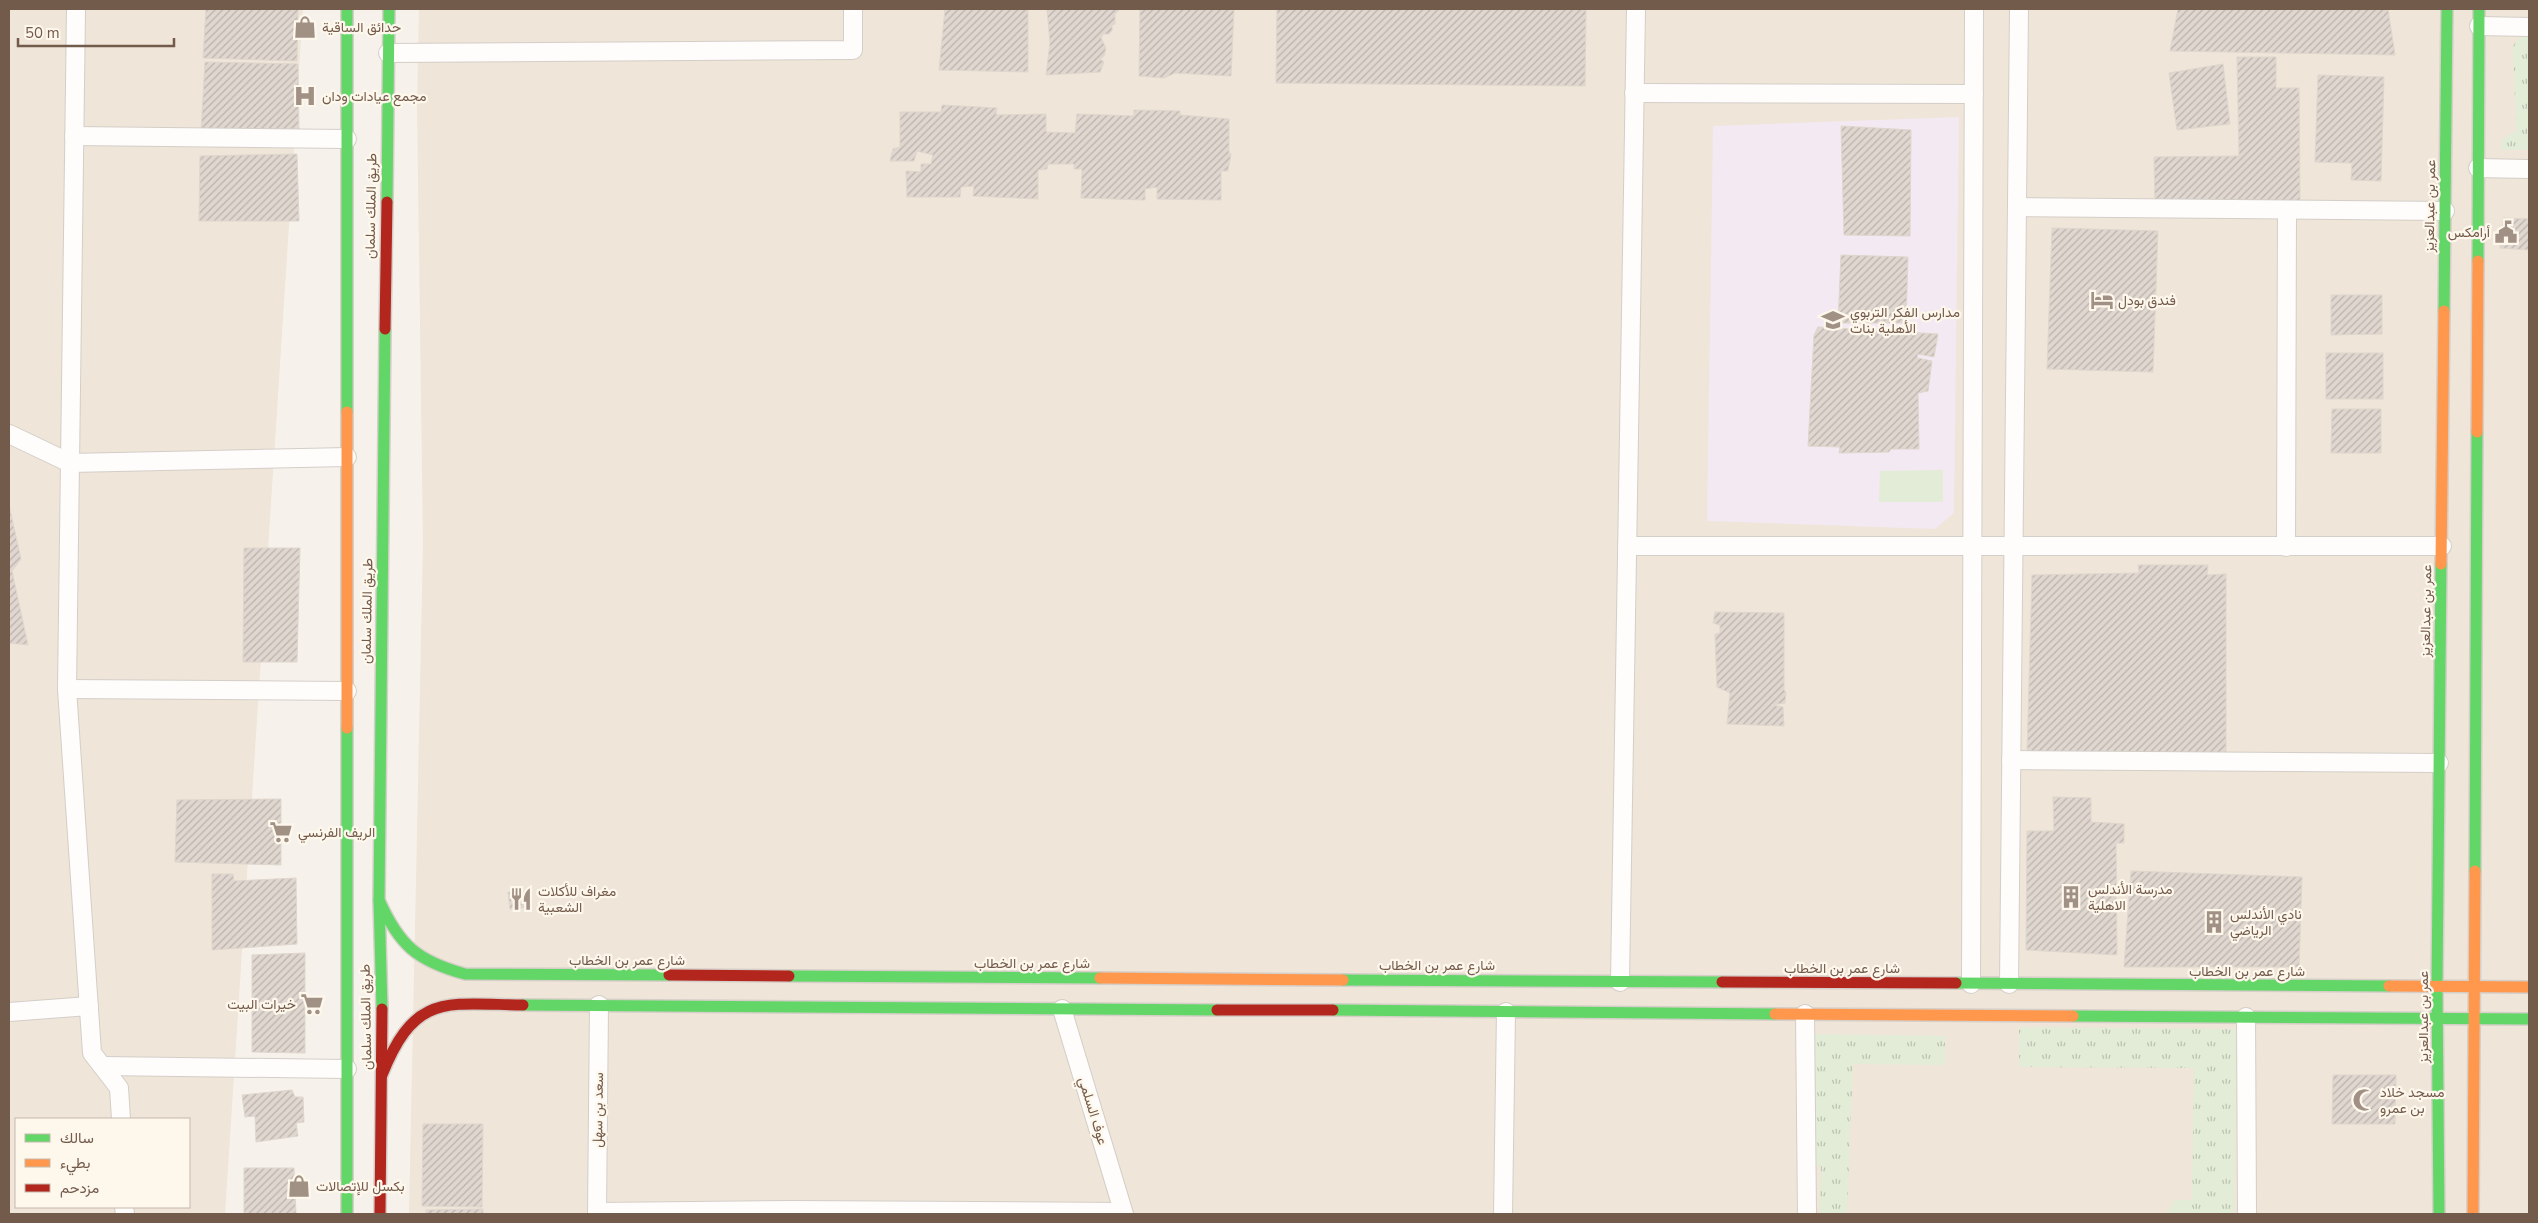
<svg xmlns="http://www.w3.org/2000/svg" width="2538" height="1223" viewBox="0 0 2538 1223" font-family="'Nunito Sans',Vazirmatn,sans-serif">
<defs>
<pattern id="grass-tufts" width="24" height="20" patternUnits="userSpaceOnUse" patternTransform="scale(1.25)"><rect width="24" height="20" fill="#e2ecd6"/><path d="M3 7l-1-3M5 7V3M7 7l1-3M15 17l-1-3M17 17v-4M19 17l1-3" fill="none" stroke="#bcc2b0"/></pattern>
<pattern id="building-hatch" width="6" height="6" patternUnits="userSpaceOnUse" patternTransform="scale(1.25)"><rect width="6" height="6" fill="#e0d8d0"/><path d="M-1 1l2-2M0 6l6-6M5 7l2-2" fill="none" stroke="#bab2ab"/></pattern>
</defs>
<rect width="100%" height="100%" fill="#f6f2eb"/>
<g fill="#efe5d8" fill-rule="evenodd">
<path d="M9,9h294l-78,1205h-216zM16,1119h173v88h-173z"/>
<polygon points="419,9 2529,9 2529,1214 409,1214 423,543 417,105"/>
</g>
<polygon fill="#f3e9f2" points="1959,117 1954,513 1935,529 1707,521 1713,126"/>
<g fill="url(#grass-tufts)">
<polygon points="2521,36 2529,36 2529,150 2502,150 2501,140 2516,131 2513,46"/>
<polygon points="2019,1027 2237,1029 2234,1214 2167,1214 2174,1200 2192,1200 2194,1068 2019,1067"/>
<polygon points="1815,1034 1945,1036 1945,1065 1853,1064 1847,1214 1820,1214 1821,1167 1812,1162"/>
</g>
<polygon fill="#e2ecd6" points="1943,470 1943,502 1879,502 1880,471"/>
<g fill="url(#building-hatch)" stroke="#dfd6cd">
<polygon points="206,9 298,9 297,61 203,58"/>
<polygon points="945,9 1028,9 1028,72 939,70"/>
<polygon points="1047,9 1120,9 1115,14 1115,24 1112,25 1112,31 1109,34 1103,34 1101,38 1106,48 1104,56 1100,59 1104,62 1100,72 1046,75 1050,43"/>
<polygon points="1140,9 1234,9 1231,76 1175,73 1164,78 1139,76"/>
<polygon points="1277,9 1586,9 1585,86 1276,83"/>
<polygon points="2178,9 2388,9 2395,55 2170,51"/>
<polygon points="2237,57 2276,57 2276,88 2299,88 2300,203 2155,206 2154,157 2239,156"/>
<polygon points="205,62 298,64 299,134 201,132"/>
<polygon points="2223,64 2230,124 2177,130 2169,73"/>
<polygon points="2318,75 2384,77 2381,181 2351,180 2352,163 2315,162"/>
<polygon points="942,105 997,108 996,115 1046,114 1046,132 1075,133 1077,114 1134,116 1134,110 1180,111 1180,115 1229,119 1229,153 1231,154 1228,171 1221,171 1221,200 1157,199 1157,187 1145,189 1145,200 1081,198 1082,169 1074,169 1074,164 1048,164 1047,169 1038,170 1038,199 973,196 974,186 961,187 960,197 907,197 906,171 921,172 921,164 931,164 933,155 917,151 914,161 890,161 893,149 900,147 900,112 941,112"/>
<polygon points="1841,126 1911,130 1910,236 1844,235"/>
<polygon points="297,154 299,221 199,221 200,156"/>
<polygon points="2503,218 2529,219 2529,250 2500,248"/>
<polygon points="2052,228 2158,231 2153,372 2047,369"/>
<polygon points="1841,255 1908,257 1906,323 1838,323"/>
<polygon points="2331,295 2382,295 2382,334 2331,335"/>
<polygon points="1818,327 1938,334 1934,357 1918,354 1917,358 1932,361 1928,391 1918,393 1919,449 1891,449 1889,452 1839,453 1840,447 1808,446 1814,335"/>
<rect x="2326" y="353" width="57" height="46"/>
<polygon points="2332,409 2381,409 2381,453 2331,453"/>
<polygon points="9,505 21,559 12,571 28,645 9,643"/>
<polygon points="244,548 300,548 297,662 243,662"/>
<polygon points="2138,565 2208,565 2207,575 2226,574 2226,758 2027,755 2032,575 2139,573"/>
<polygon points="1715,612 1784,613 1784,690 1786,692 1785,703 1771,705 1783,707 1784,726 1727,724 1730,693 1717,687 1715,634 1720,633 1720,625 1713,623"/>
<polygon points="2053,797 2091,798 2091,822 2124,824 2124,843 2116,843 2117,955 2026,950 2027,831 2054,831"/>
<polygon points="281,799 281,865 175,862 177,800"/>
<polygon points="2131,871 2302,877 2299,967 2124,967"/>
<polygon points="212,874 233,874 234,881 296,878 297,944 212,950"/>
<polygon points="530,891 531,907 510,909 508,892"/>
<polygon points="305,953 305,1053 252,1052 252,955"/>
<polygon points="2333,1075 2396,1075 2395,1124 2332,1124"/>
<polygon points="292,1090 295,1097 303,1097 304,1122 296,1123 298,1136 256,1142 255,1116 245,1117 242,1095"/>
<polygon points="423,1124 483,1124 482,1207 422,1206"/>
<polygon points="244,1168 294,1168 296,1214 244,1214"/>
<polygon points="483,1209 483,1214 426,1214 426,1210"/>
</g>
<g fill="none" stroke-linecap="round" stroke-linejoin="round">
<defs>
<g id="street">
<polyline points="76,9 67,689 92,1053 119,1088 121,1119"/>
<polyline points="2479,26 2529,27"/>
<polyline points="388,53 853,50 853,9"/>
<polyline points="1634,93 1974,94"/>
<polyline points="74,136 347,139"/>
<polyline points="2478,168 2529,169"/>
<polyline points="2017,207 2445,211"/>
<polyline points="9,434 70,463 347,457"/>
<polyline points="1627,546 2442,546"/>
<polyline points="2286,547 2287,210"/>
<polyline points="67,689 347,691"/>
<polyline points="2011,760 2439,763"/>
<polyline points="1620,982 1636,9"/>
<polyline points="1971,984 1974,9"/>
<polyline points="2009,984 2019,9"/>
<polyline points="1062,1009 1124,1214"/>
<polyline points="9,1012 89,1006"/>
<polyline points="1805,1014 1807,1214"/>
<polyline points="2246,1017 2247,1214"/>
<polyline points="102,1066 347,1069"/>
<polyline points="124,1207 125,1214"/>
<polyline points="597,1212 792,1210 1123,1212"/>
<polyline points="597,1214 599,1005"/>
<polyline points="1503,1214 1506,1012"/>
</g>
<g id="fast">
<polyline points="347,9 347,412"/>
<polyline points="387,202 389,9"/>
<polyline points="2478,261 2479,9"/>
<polyline points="2444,311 2447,9"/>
<polyline points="347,728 347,1214"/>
<polyline points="2475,871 2477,432"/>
<path d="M379,900c20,45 38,61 86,74l204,1"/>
<polyline points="789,976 1100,978"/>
<polyline points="1343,980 1722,982"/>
<polyline points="1956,983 2389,986"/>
<polyline points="523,1005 1217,1010"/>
<polyline points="382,1009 379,900 385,329"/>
<polyline points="1333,1010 1775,1014"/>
<polyline points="2073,1016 2529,1019"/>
<polyline points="2439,1214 2437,987 2441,564"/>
</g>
<g id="slow">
<polyline points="347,412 347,728"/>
<polyline points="2477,432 2478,261"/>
<polyline points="2441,564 2444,311"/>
<polyline points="1100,978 1343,980"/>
<polyline points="2389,986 2529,987"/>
<polyline points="1775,1014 2073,1016"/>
<polyline points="2473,1214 2475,871"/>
</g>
<g id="jam">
<polyline points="385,329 387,202"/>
<polyline points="669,975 789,976"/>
<polyline points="1722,982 1956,983"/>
<polyline points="1217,1010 1333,1010"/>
<path d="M382,1075c33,-83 64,-71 141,-70"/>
<polyline points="380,1214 382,1009"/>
</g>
</defs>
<use href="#street" stroke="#d4cec8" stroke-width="20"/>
<use href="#fast" stroke="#d6cfc9" stroke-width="14"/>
<use href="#slow" stroke="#d6cfc9" stroke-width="14"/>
<use href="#jam" stroke="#d6cfc9" stroke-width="14"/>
<use href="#street" stroke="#fefdfc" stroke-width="18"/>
<use href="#fast" stroke="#63d668" stroke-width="11"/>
<use href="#slow" stroke="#ff974d" stroke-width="11"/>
<use href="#jam" stroke="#b3261e" stroke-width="11"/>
</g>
<defs>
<symbol id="shop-bare" viewBox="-9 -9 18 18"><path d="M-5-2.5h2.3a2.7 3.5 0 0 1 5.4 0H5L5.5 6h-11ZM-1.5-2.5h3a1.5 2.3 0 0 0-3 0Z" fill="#a19084" stroke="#fef7ec" stroke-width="2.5" paint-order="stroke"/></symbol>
<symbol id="hospital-bare" viewBox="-9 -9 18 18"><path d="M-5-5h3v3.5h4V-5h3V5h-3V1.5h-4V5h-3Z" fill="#a19084" stroke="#fef7ec" stroke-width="2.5" paint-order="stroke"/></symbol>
<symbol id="civic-bare" viewBox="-9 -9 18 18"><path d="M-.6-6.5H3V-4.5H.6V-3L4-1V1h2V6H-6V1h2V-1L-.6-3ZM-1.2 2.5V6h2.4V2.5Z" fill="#a19084" stroke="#fef7ec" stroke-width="2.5" paint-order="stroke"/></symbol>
<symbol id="hotel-bare" viewBox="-9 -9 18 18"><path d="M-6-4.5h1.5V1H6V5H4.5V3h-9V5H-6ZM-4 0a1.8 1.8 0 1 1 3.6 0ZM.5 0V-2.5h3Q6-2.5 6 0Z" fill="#a19084" stroke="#fef7ec" stroke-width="2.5" paint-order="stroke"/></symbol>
<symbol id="school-bare" viewBox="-9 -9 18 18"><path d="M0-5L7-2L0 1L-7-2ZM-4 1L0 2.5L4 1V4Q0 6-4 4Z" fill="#a19084" stroke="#fef7ec" stroke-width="2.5" paint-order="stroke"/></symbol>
<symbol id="supermarket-bare" viewBox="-9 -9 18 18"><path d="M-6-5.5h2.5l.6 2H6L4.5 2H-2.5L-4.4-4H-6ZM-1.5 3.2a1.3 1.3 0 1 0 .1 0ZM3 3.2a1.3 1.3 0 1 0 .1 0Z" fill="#a19084" stroke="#fef7ec" stroke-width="2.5" paint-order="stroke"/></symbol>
<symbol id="building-bare" viewBox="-9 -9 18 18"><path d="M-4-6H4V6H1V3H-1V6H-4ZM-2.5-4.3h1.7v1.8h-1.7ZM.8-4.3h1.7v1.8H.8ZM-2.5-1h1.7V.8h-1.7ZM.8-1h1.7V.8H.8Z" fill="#a19084" stroke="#fef7ec" stroke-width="2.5" paint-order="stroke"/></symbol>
<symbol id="restaurant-bare" viewBox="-9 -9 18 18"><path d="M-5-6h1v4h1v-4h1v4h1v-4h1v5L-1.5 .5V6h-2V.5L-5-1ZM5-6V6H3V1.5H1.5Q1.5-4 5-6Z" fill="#a19084" stroke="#fef7ec" stroke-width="2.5" paint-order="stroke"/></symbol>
<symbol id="mosque-bare" viewBox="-9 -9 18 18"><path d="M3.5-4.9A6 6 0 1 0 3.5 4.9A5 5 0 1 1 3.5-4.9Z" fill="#a19084" stroke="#fef7ec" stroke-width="2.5" paint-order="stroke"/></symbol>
</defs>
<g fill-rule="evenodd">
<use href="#shop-bare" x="289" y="11" width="32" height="32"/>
<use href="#hospital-bare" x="289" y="80" width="32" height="32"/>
<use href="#civic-bare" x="2490" y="216" width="32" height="32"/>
<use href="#hotel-bare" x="2086" y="284" width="32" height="32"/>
<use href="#school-bare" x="1817" y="304" width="32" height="32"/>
<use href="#supermarket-bare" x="265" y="816" width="32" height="32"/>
<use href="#building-bare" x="2055" y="881" width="32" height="32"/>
<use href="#restaurant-bare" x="505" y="883" width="32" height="32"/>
<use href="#building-bare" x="2198" y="906" width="32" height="32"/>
<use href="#supermarket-bare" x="296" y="988" width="32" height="32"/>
<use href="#mosque-bare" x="2348" y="1084" width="32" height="32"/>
<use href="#shop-bare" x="283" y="1170" width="32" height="32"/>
</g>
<g text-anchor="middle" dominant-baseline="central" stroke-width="4.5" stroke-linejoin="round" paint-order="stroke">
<g font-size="14" fill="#735b4c" stroke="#fef7ec" text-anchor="start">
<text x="322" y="27">حدائق الساقية</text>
<text x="322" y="96">مجمع عيادات ودان</text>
<text x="2490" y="232" text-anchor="end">أرامكس</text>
<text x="2118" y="300">فندق بودل</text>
<text x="1850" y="312">مدارس الفكر التربوي<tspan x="1850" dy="16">الأهلية بنات</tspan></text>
<text x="298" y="832">الريف الفرنسي</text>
<text x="2088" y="889">مدرسة الأندلس<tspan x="2088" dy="16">الاهلية</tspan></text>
<text x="538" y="891">مغراف للأكلات<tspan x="538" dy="16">الشعبية</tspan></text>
<text x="2230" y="914">نادي الأندلس<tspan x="2230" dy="16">الرياضي</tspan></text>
<text x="296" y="1004" text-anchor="end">خيرات البيت</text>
<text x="2380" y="1092">مسجد خلاد<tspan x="2380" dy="16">بن عمرو</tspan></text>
<text x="316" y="1186">بكسل للإتصالات</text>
</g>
<g font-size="14" fill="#735b4c" stroke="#fef7ec">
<text transform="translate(371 206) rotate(-89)">طريق الملك سلمان</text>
<text transform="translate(2430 206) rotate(-89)">عمر بن عبدالعزيز</text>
<text transform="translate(367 611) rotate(-89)">طريق الملك سلمان</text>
<text transform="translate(2426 611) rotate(-89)">عمر بن عبدالعزيز</text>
<text x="627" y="960">شارع عمر بن الخطاب</text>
<text x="1032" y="963">شارع عمر بن الخطاب</text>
<text x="1437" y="965">شارع عمر بن الخطاب</text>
<text x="1842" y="968">شارع عمر بن الخطاب</text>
<text x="2247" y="971">شارع عمر بن الخطاب</text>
<text transform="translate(366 1017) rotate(-91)">طريق الملك سلمان</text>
<text transform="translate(2423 1017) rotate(-90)">عمر بن عبدالعزيز</text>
<text transform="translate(598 1110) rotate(-89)">سعد بن سهل</text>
<text transform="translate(1093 1111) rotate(73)">عوف السلمي</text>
</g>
</g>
<rect width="2538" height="1223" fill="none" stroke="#735b4c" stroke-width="20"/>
<rect x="15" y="1118" width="175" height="90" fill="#fef7ec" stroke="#c6b9ac"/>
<rect x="25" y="1134" width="25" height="8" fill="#63d668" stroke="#c6b9ac"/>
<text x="60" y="1143" font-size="15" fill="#735b4c">سالك</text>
<rect x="25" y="1159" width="25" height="8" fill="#ff974d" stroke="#c6b9ac"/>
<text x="60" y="1168" font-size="15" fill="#735b4c">بطيء</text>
<rect x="25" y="1184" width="25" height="8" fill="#b3261e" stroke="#c6b9ac"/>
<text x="60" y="1193" font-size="15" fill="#735b4c">مزدحم</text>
<path d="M18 38v8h156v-8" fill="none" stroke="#735b4c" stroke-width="2.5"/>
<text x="25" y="38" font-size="15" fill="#735b4c" stroke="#fef7ec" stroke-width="4" paint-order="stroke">50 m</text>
</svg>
